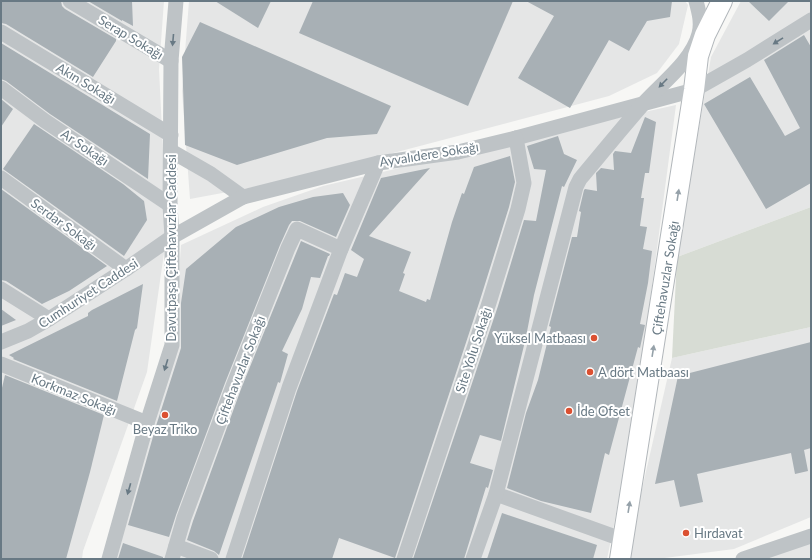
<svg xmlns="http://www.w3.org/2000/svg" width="812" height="560" viewBox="0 0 812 560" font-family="Lato,sans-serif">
<rect width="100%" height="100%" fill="#f7f7f5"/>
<g fill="#e5e6e6">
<polygon points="1,1 164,1 159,69 167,232 147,372 83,551 82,559 1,559"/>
<polygon points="189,1 685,1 688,5 679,44 657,73 609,96 287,181 190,199 182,91"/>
<polygon points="741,1 811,1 811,207 677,257 711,57"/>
<polygon points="676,105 638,392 613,530 607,559 111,559 174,346 181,245 263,207 323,186 523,139"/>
<polygon points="811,327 811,517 734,549 657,559 626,559 672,358"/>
<polygon points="811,541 811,559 761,559"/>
</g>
<polygon fill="#d7dcd4" points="811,207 811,327 672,358 677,257"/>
<g fill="#a8b0b5">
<polygon points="1,1 61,1 62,6 65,9 116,39 116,41 93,77 6,24 1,23"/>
<polygon points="88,1 132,1 133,26 122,20 122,21"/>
<polygon points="215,1 271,1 258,28"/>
<polygon points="313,1 513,1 468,106 299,33"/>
<polygon points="526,1 672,1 670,17 647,21 629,51 609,40 570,108 518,78 554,16"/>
<polygon points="748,1 789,1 769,21"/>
<polygon points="200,22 391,106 377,134 327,138 237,165 185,145 182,57"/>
<polygon points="804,35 811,47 811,183 766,209 704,104 750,77 785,136 800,128 764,60"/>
<polygon points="1,43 150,134 148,179 50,114 6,81 1,79"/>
<polygon points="1,99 13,109 1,127"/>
<polygon points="645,117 656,122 649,173 645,173 641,198 644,198 640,226 647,227 643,249 652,251 648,283 640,324 645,325 640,348 638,347 609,455 605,453 591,513 541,501 507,488 526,413 538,380 551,327 549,326 572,237 577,237 581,212 579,211 584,190 585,189 597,191 596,173 601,168 614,170 613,154 615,151 631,153"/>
<polygon points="34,124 123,184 144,201 147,220 124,256 3,169"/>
<polygon points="558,136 564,154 577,160 564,187 562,186 534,295 526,337 501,441 480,435 470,463 493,470 488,488 486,487 464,559 413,559 498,306 524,220 536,221 546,170 534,169 527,146"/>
<polygon points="510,156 515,182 509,207 480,300 395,558 339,538 332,559 242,559 297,391 334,294 337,295 345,273 357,277 364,259 351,250 381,178 430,168 369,236 411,252 403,273 405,274 399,291 426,302 427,299 430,300 452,222 462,193 464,194 474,167"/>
<polygon points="1,189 107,266 69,291 42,304 6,281 1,280"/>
<polygon points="343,193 350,205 336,237 300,221 292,221 289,225 280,245 225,383 176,515 169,537 128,525 156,426 181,348 181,303 186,269 236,227 279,207 313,197"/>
<polygon points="301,241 330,254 329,256 328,256 320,278 311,277 302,309 282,351 288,354 280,383 278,382 219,555 214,551 187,540 193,521 241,389"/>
<polygon points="143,284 137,328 135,330 117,401 13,359 14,358 9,355 88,316 88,313 92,310"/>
<polygon points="1,309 16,320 1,326"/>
<polygon points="811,342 811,448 804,450 808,471 795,474 791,453 697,474 703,502 680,507 674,480 655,484 678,376"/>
<polygon points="5,375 104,415 90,472 66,559 1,559 1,392"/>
<polygon points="502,513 597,545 593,559 487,559"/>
<polygon points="123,543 163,557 163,559 118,559"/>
</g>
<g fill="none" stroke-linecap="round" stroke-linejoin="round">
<defs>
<polyline id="major" points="620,559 694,90 698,56 705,35 722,1"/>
</defs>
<use href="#major" stroke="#b2b7bb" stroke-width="22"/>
<g stroke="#bec3c6" stroke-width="15">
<polyline points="70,1 171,61"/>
<polyline points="1,32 171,135"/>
<polyline points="1,88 45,121 170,205"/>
<polyline points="171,151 211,174 243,197"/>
<polyline points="1,178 126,269"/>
<polyline points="341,249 378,163"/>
<polyline points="1,289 49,319"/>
<polyline points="1,342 28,331 49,319 126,269 172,237 243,197 378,163 458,152 516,138 694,90 747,60 811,20"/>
<polyline points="1,364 147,423"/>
<polyline points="496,494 624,540"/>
<polyline points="176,546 211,559"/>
<polyline points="109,559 147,423 172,345 172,237 170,205 171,61 176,1"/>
<polyline points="172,559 184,518 233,386 288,248 297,229 341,249 289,388 233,559"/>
<polyline points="404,559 489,303 518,209 524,183 516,138"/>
<path d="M473,559l23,-65 80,-307 4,-8c21,-25 42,-51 64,-76 18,-20 48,-42 55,-69 3,-11 0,-22 -3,-33"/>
<polyline points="743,559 811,536"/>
</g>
<use href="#major" stroke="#fff" stroke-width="20"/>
</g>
<defs><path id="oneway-solid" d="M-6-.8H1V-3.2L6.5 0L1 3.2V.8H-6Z"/></defs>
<g fill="#687984">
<use href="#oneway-solid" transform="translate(173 40) rotate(95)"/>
<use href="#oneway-solid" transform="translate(778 41) rotate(148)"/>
<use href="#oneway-solid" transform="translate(663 83) rotate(134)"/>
<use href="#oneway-solid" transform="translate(166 365) rotate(107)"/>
<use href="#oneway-solid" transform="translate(129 489) rotate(106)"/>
</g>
<g fill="#95a1a9">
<use href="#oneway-solid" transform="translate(678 195) rotate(-81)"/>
<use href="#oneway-solid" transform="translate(653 351) rotate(-81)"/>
<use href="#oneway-solid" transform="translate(629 507) rotate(-81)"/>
</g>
<g fill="#db5031" stroke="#fff" stroke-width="1.5">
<circle cx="594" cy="338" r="4"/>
<circle cx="590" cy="372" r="4"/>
<circle cx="569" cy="411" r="4"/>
<circle cx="165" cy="415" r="4"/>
<circle cx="686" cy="533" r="4"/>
</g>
<g text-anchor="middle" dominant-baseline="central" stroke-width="4" stroke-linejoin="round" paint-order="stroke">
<g font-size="13" fill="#687984" stroke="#fff">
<text transform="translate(131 37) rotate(31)">Serap Sokağı</text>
<text transform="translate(86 83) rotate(31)">Akın Sokağı</text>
<text transform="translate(85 147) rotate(34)">Ar Sokağı</text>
<text transform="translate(429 154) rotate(-9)">Ayvalıdere Sokağı</text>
<text transform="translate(64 224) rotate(36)">Serdar Sokağı</text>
<text transform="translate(171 248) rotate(-90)">Davutpaşa Çiftehavuzlar Caddesi</text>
<text transform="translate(665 278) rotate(-81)">Çiftehavuzlar Sokağı</text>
<text transform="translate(88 293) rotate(-33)">Cumhuriyet Caddesi</text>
<text transform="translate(473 350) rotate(-72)">Site Yolu Sokağı</text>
<text transform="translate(240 370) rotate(-69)">Çiftehavuzlar Sokağı</text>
<text transform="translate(74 394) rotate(22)">Korkmaz Sokağı</text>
</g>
<g font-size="13" fill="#687984" stroke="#fff" text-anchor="start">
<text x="586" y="338" text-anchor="end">Yüksel Matbaası</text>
<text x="598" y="372">A dört Matbaası</text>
<text x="577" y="411">İde Ofset</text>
<text x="165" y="429" text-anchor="middle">Beyaz Triko</text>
<text x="694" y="533">Hırdavat</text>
</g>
</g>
<rect width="812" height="560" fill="none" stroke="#687984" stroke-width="4"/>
</svg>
